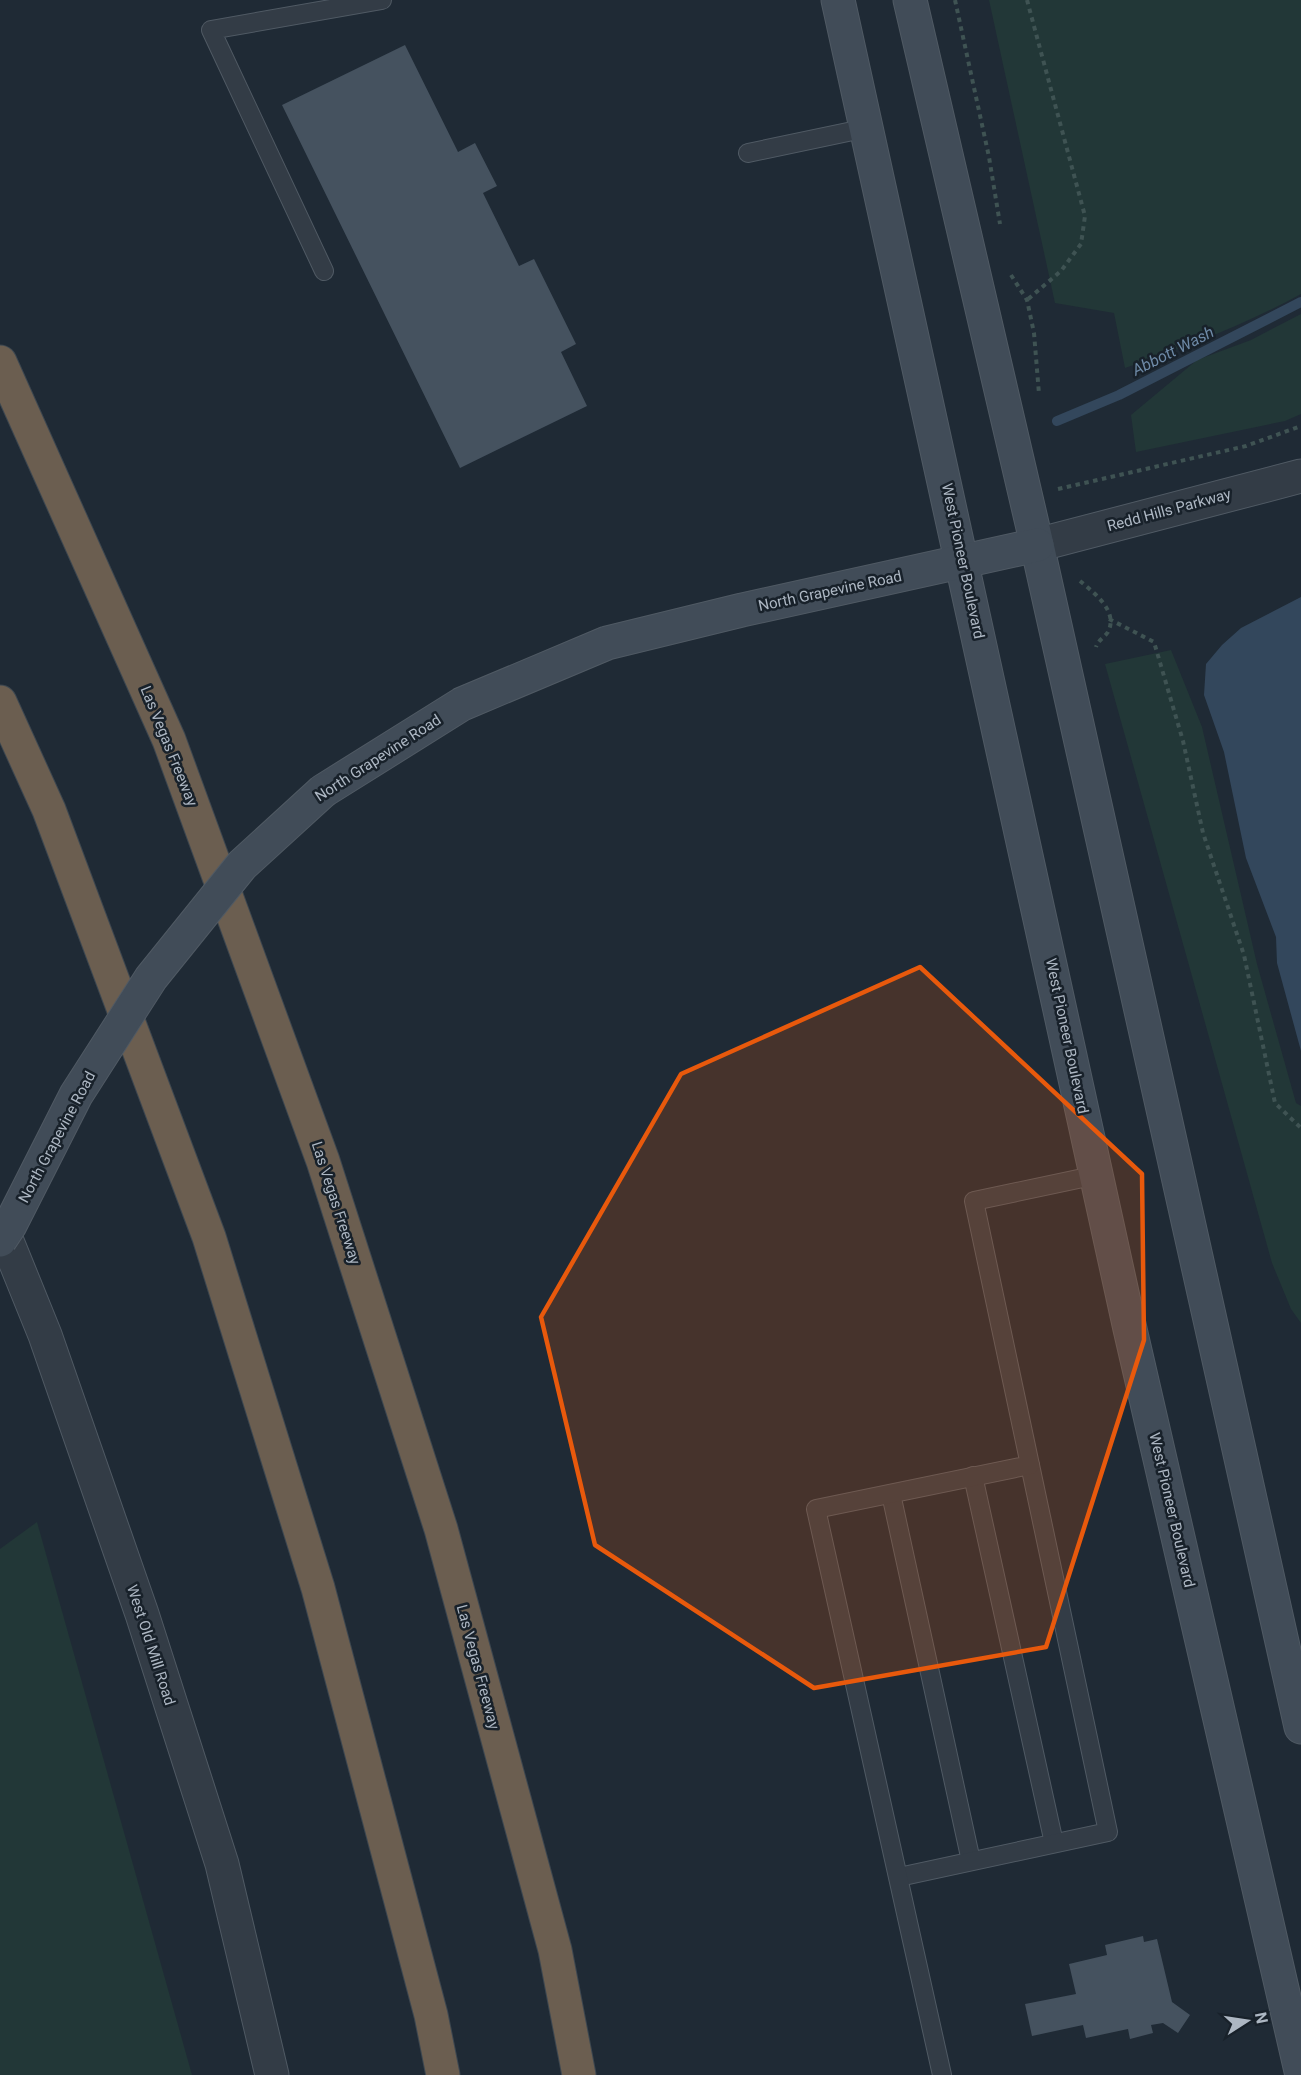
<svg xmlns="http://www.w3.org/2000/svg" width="1301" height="2075" viewBox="0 0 1301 2075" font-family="Roboto,sans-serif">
<rect width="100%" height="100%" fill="#1f2a35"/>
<g fill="#223737">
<path d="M989,0h312v294c-57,31 -116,53 -176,74l-11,-55 -59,-10z"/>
<polygon points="1301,314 1301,414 1285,421 1136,452 1131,415 1197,360 1251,340"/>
<polygon points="1171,650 1202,727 1257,964 1296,1103 1301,1106 1301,1323 1291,1309 1272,1263 1105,664"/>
<polygon points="37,1522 192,2075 0,2075 0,1549"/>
</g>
<polygon fill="#33475c" points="1301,597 1301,1051 1277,963 1276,937 1246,858 1224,752 1204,695 1206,664 1222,645 1241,628"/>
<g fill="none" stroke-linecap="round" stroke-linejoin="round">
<polyline stroke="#33475c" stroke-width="10" points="1057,421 1119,395 1301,302"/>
</g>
<g fill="#45525f">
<polygon points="405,45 458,152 475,143 497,186 483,193 519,266 534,259 576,344 561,352 587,406 460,468 282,105"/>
<polygon points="1143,1936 1144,1942 1157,1939 1172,2002 1190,2015 1178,2033 1163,2023 1151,2025 1153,2033 1130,2039 1128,2029 1086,2038 1083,2025 1032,2036 1025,2004 1076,1994 1069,1964 1107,1955 1105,1945"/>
</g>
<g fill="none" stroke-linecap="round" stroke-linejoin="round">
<defs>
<g id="service">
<polyline points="748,153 867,128"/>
<polyline points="324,271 211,30 382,0"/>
<polyline points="973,1476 1054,1843"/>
<polyline points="891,1494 971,1861"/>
<polyline points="899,1877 1108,1832 1030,1465"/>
<polyline points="942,2075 816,1509 1030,1465 974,1201 1097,1175"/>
</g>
<g id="tertiary">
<polyline points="1037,545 1301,476"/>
<polyline points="0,1224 45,1335 142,1614 222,1864 272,2075"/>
</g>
<g id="secondary">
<polyline points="838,0 1130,1329 1301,2071"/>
<polyline points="910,0 1037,545 1301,1727"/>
<polyline points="323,791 462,704 607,643 742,610 1037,545"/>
</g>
<g id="motorway">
<polyline points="0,362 169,740 323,1161 441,1529 555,1950 579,2075"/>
<polyline points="0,702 49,810 209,1237 318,1588 431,2015 443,2075"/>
</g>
</defs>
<use href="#service" stroke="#505a64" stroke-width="20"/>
<use href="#tertiary" stroke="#505a64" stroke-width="35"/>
<use href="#secondary" stroke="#505a64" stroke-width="35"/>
<use href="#motorway" stroke="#3d4750" stroke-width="35"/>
<g stroke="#3f5353" stroke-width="4" stroke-dasharray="4.5 4.5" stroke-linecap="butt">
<polyline points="955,0 989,157 1000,224"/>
<polyline points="1027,0 1085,216 1081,244 1061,271 1027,300"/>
<polyline points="1011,275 1027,300 1034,333 1039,394"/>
<polyline points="1058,489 1246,446 1301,426"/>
<path d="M1080,581c13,11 39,30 28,51 -4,6 -10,8 -12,15"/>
<polyline points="1109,619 1154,642 1183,741 1203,833 1244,955 1275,1103 1301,1128"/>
</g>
<use href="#service" stroke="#333c46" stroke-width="18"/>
<use href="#tertiary" stroke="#333c46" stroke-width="33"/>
<use href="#secondary" stroke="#414c58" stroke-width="33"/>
<use href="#motorway" stroke="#6b5e50" stroke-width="33"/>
<defs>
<polyline id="secondary-bridge" points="0,1240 10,1225 76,1095 151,978 242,865 323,791"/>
</defs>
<use href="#secondary-bridge" stroke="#505a64" stroke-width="35" stroke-linecap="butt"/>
<use href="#secondary-bridge" stroke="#414c58" stroke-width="33"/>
</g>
<path fill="#e8590c" fill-opacity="0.2" stroke="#e8590c" stroke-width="4.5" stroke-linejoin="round" d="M920,967l222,207 2,166 -98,307 -232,41 -219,-143 -54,-228 140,-243z"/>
<g text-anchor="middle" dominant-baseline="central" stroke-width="5" stroke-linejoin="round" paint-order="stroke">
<g font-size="15" fill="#adb7c3" stroke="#18212a">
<text transform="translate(1169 510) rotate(-15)">Redd Hills Parkway</text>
<text transform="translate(963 561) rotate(78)">West Pioneer Boulevard</text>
<text transform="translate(830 591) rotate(-12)">North Grapevine Road</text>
<text transform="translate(169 746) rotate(68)">Las Vegas Freeway</text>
<text transform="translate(378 758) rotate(-33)">North Grapevine Road</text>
<text transform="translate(1067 1036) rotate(78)">West Pioneer Boulevard</text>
<text transform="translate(57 1137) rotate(-62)">North Grapevine Road</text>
<text transform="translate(336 1203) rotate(72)">Las Vegas Freeway</text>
<text transform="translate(1172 1510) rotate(77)">West Pioneer Boulevard</text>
<text transform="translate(151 1645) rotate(72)">West Old Mill Road</text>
<text transform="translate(478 1667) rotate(75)">Las Vegas Freeway</text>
</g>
<g font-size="16" font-style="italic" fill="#6e8aa7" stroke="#18212a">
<text transform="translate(1173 351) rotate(-27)">Abbott Wash</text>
</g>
</g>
<g transform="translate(1247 2021) rotate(78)" stroke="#18212a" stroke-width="4.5" paint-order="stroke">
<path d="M0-4.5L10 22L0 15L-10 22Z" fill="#adb7c3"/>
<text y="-9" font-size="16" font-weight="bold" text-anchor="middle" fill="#adb7c3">N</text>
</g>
</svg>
